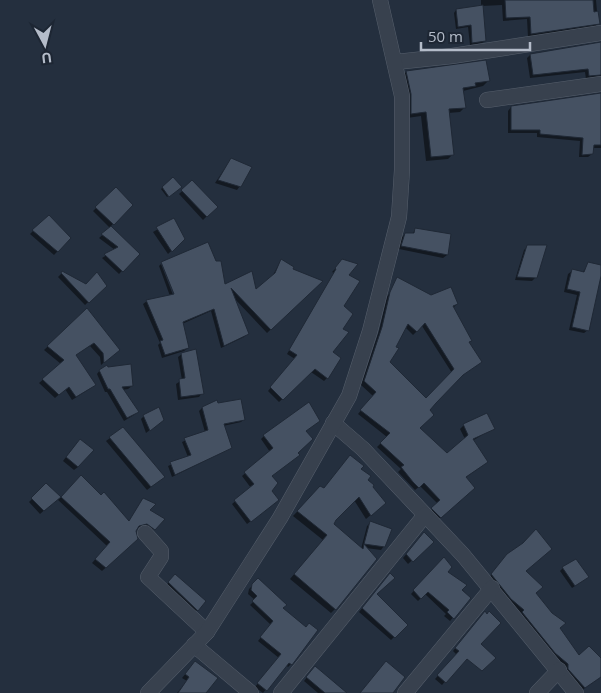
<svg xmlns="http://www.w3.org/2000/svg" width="601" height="693" viewBox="0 0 601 693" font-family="'Open Sans',sans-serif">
<rect width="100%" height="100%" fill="#242f3e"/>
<g fill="#0007" fill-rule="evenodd">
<polygon points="481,0 596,0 598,23 595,27 528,37 527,19 503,21 502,5 482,6 485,41 482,43 470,45 468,27 456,29 454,13 456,10 481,7"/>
<polygon points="601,44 601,79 586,79 585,72 530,78 527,58 530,55"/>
<polygon points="406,72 488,81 483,86 463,91 465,107 460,112 448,113 453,154 448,159 426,161 421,116 407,118 402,77"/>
<polygon points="601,95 601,148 592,148 592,154 588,157 579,157 580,141 537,137 537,133 508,133 508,111 511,107"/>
<polygon points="231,159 240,186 237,190 215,183"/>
<polygon points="173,179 180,187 167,197 161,189"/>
<polygon points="192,182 216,207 203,220 179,194"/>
<polygon points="116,189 131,205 110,227 138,254 119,274 102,258 115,250 99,238 110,228 93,211"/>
<polygon points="174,220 184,239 168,254 153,232"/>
<polygon points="416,229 449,235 447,255 443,258 399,249 401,238 405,234 412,234"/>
<polygon points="33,231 70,238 54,255 30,234"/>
<polygon points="527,247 536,277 532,281 515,280 524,250"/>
<polygon points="281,260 291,270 321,282 267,333 233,297 247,334 244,337 221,348 211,311 182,324 188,348 184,351 162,358 158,345 160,343 143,304 147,301 170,296 159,266 161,264 175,300 224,286 255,291 272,277"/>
<polygon points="343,261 347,275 341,329 331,353 327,378 324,381 311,372 279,402 268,391 295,359 287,354 334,273 332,272"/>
<polygon points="589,264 601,266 601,270 588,330 584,333 569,330 577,295 564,292 568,274 572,271 582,273"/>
<polygon points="62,273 86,285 105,286 85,305 58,277"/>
<path d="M398,279l33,17 26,8 -4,4 15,35 -9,35 -31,32 -10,18 29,26 18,-15 -5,-10 4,-4 23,-11 7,14 -22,13 11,24 -18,13 5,14 -33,28 -8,-8 9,-8 -18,-18 -5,4 -17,-18 3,-3 -24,-22 10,-10 -29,-23 15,-18 -12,-11 18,-54 8,-34zM422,326l30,47 -26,27 -38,-38 17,-35 8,8z"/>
<polygon points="87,310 115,353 101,365 100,357 90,346 75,355 91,388 72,400 65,389 55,398 39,383 61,364 44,350"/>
<polygon points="182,354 202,393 199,397 178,400 176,384 182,380 178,357"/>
<polygon points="100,370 132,386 128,389 122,390 137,412 134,415 124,421 107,392 105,392 97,374"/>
<polygon points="217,404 244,419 241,422 223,426 231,448 172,477 168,466 188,457 182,442 205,432 199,411 202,408"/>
<polygon points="144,416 159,423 146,433 141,419"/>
<polygon points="122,429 160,480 147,490 106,441"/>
<polygon points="305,432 271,476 271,491 274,503 247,524 232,504 251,488 242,476 270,452 261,439 264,436"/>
<polygon points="76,444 78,467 74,470 63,461"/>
<polygon points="360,469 380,507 366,519 354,500 332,524 361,549 367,526 370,523 384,546 381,550 366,548 335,609 331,613 290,579 323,540 293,516 321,487 323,490"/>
<polygon points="81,477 129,522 148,510 163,519 150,532 144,527 136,528 137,539 102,571 92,563 107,546 57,499 40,514 29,502 46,485 61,498"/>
<polygon points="421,537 432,542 408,564 403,558"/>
<polygon points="444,558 446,572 470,598 450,621 444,616 446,614 425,594 418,601 411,594"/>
<polygon points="504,559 525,571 535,593 579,656 601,669 601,676 581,691 520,617 522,614 508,602 488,579"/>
<polygon points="563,568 584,580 572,588 560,571"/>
<polygon points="387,578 376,594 406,625 391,640 359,612"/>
<polygon points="258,580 282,608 291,664 288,667 286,665 263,693 255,687 279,658 258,641 271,625 250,605 255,600 248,594 249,589"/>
<polygon points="170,581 197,610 192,615 163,589"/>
<polygon points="482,616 497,621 442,685 435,679 457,655 453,651"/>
<polygon points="192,666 205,693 177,693 187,681 182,678"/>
<polygon points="312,671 336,693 318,693 304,681"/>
</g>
<g fill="#455162" stroke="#1f2835" fill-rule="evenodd">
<polygon points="505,0 593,0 594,12 598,11 600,24 531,34 530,17 506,18"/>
<polygon points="483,5 486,41 472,43 471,25 458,27 456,9"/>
<polygon points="601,42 601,75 589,76 588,69 533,75 530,54"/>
<polygon points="486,60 490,81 475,83 476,86 463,88 466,108 449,109 454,155 431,157 426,112 411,114 411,94 406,71"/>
<polygon points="601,93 601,145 594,145 593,154 582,155 583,138 540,134 540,130 511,130 511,106"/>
<polygon points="231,158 252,167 241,187 218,180"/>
<polygon points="173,177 182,187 169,197 162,187"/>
<polygon points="192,180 218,207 207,217 181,190"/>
<polygon points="116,187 133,205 114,225 95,207"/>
<polygon points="49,215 71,238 58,252 32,230"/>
<polygon points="174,218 185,239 172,252 156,227"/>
<polygon points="111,226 140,254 123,272 104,254 118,247 101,234"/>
<polygon points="415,228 451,234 448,255 401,246 405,233 414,233"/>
<polygon points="208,242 216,261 221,261 225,284 252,271 256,289 275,273 281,259 294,267 293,269 323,281 271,330 231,288 249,334 224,346 214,309 183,322 189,348 165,355 160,341 163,340 146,300 174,294 161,262"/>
<polygon points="527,245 547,245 537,278 517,277"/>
<polygon points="342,259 358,264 349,275 360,281 344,306 353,314 343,329 349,332 333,352 341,358 328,379 315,369 283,400 270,387 297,355 289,350 336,269 335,268"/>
<polygon points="588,262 601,265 601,276 589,331 572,327 580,292 567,289 572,269 584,272"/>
<polygon points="62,271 86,284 97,272 107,286 89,303 61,273"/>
<path d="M397,277l34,18 20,-8 7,17 -5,2 19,35 -3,1 13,20 -19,13 -27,28 -6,7 4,5 -14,13 27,25 21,-18 -5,-11 24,-11 8,16 -22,10 15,23 -22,15 9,11 -34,30 -10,-10 9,-8 -16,-17 -5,5 -6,-6 -12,-15 3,-2 -24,-22 10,-10 -30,-23 16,-18 -12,-11 18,-54 8,-35zM425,323l29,46 -28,29 -36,-36 9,-14 -3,-1 12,-23 9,8z"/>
<polygon points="87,308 120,350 104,363 103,353 94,343 76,355 96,385 76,397 69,387 59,395 42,379 64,360 47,346"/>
<polygon points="196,349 204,394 181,397 179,379 185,378 181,353"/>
<polygon points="131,364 133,386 122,387 139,412 127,418 110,389 108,389 99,370 107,365 108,367"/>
<polygon points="241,399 245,420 224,424 232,448 175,475 170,462 191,455 184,438 208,430 202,407 217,400 218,403"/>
<polygon points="309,402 320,421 306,431 313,439 298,453 300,455 272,476 278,483 272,491 279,500 251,522 234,500 254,484 244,472 273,448 263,435"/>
<polygon points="159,407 164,420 150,431 143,415"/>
<polygon points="123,427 165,477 151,487 109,437"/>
<polygon points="80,439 94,450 78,467 66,457"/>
<polygon points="350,455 364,466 361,469 371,476 368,480 374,485 373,487 386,503 371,516 359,497 336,520 334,524 363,549 364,544 377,559 336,610 294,574 327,535 297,511 320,486 324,488"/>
<polygon points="81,475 101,495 104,492 129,521 143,498 156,504 150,510 165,519 155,530 147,524 139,526 136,531 138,539 106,568 95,559 110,542 61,497"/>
<polygon points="46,483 61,497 44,511 31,498"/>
<polygon points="370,521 392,529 385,547 364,544"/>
<polygon points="536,529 552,549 526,571 543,587 536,593 552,613 566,623 560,628 579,655 589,646 601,658 601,677 585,688 568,669 568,664 555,653 522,612 524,610 511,599 491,574 507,554 523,543"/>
<polygon points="424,532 434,542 413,562 406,554"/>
<polygon points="444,557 452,567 448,572 467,585 462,590 471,598 454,619 447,612 449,610 428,592 421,599 413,590"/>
<polygon points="576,559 589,577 575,586 562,567"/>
<polygon points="390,573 395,578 377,594 408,625 395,638 362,608"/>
<polygon points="175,574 206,601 198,611 168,582"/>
<polygon points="258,578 287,605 283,608 306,627 309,623 318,630 292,665 289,663 267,691 257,683 281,654 260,637 273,621 252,601 257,596 251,590 252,584"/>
<polygon points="485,611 487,614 489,611 501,623 481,644 496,658 482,671 467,659 446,683 437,675 459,651 455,648"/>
<polygon points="195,661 218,678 206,693 178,693 189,677 185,674"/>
<polygon points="386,661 405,677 393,693 360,693"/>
<polygon points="315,666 347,693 325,693 306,677"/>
</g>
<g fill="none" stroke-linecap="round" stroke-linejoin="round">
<defs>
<g id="minor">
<polyline points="396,62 452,56 601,33"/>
<polyline points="487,100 601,84"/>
<polyline points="333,423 363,449 463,555 576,693"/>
<polyline points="145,533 161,551 161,557 148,577 207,632"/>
<polyline points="194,645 251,693"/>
<polyline points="148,693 207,632 280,518 349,396 370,331 399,217 402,170 402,96 380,0"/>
<polyline points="281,693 425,515"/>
<polyline points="405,693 492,588"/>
<polyline points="537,693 559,670"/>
</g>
</defs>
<use href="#minor" stroke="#565f6c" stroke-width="16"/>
<use href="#minor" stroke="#38414e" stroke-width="15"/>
</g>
<g transform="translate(45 45) rotate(173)" stroke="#1d2633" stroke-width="4" paint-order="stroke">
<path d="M0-4L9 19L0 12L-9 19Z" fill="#b4bcc9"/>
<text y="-8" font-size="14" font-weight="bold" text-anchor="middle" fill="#b4bcc9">U</text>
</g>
<path d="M421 42v8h109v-8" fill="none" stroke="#b4bcc9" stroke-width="2.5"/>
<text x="428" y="42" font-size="15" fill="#b4bcc9" stroke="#1d2633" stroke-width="4" paint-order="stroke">50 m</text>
</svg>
